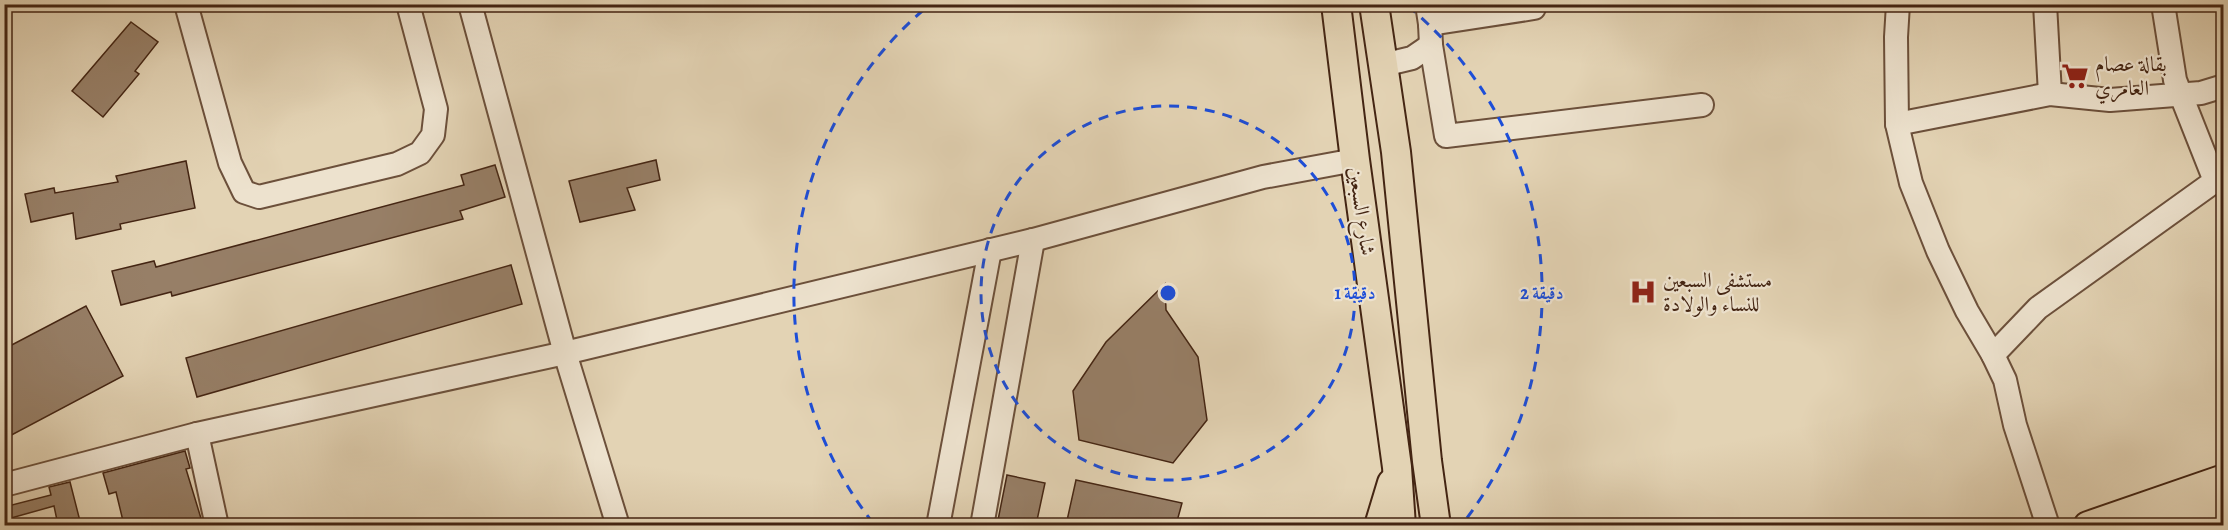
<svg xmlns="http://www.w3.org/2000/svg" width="2228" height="530" viewBox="0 0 2228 530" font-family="Alegreya,Amiri,serif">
<rect width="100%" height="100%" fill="#e3d3b4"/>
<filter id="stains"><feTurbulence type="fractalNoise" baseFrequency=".00333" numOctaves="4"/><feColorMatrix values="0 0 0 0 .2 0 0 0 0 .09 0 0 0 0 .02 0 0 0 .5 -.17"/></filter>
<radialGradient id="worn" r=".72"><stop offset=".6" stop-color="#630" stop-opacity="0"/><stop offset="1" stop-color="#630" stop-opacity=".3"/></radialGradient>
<g fill="#977f67" stroke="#442513" stroke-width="1.5">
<polygon points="131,22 158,42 135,71 139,74 103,117 72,91"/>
<polygon points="656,160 660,180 627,188 635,210 580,222 569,181"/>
<polygon points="186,161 195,208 120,224 121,229 76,239 73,213 31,222 25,194 54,188 55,193 118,182 116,176"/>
<polygon points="495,165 505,197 460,211 463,219 172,296 171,292 121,305 112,271 154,261 156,267 464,185 461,175"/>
<polygon points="511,265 522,304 197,397 186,358"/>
<polygon points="1165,284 1166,310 1198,357 1207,420 1173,463 1079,440 1073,391 1106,342"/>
<polygon points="86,306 123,376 4,439 4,349"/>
<polygon points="185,451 190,468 186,469 203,525 124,525 116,492 109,494 103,473"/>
<polygon points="1007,475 1045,483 1036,525 997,525"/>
<polygon points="1076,480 1182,503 1176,525 1066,525"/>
<polygon points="70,482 81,525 58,525 54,506 4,520 4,507 51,495 49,487"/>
</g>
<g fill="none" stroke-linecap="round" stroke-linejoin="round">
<defs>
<g id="minor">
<polyline points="186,4 230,163 244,192 259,197 397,164 420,153 433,135 436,109 408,4"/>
<polyline points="470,4 565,353 618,526"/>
<polyline points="1427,4 1430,24 1431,45 1446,136 1702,105"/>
<polyline points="1898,4 1896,37 1897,124 1911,183 1938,251 1967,311 1993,355 2005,380 2015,425 2048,526"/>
<polyline points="2045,4 2050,94"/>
<polyline points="1430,24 1534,8"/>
<polyline points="1383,65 1412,58 1431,45"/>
<polyline points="1897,124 2050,94 2110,100 2201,93 2224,86"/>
<polyline points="1993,355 2038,308 2215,181 2175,80 2163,4"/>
<polyline points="197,434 217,526"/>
<polyline points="4,485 197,434 565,353 1033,240 1263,177 1355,160"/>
<polyline points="938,526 990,250"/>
<polyline points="982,526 1033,240"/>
</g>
<g id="major">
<polyline points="1336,4 1355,160 1397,467 1401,526"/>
<polyline points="1374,4 1396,152 1427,461 1436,526"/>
<polyline points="1379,526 1392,483"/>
<polyline points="2088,526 2224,479"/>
<polyline points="2163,526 2224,500"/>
</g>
</defs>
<use href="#minor" stroke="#6c503b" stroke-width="26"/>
<use href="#major" stroke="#442513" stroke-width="32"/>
<use href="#minor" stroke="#ede2ce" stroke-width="22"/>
<use href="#major" stroke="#e3d3b4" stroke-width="28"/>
</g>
<g fill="none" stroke="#1d4ed8" stroke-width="3" stroke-dasharray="10 8">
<circle cx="1168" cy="293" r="187"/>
<path d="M873 523A374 374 0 0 1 928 6M1408 6A374 374 0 0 1 1463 523"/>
</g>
<defs>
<symbol id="supermarket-bare" viewBox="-9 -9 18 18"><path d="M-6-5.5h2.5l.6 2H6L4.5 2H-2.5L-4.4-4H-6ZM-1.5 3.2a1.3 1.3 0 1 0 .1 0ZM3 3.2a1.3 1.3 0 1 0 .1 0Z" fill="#8f2418" stroke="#ede2ce" stroke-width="2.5" paint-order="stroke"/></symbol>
<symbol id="hospital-bare" viewBox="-9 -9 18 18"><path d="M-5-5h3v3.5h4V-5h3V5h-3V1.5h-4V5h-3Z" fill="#8f2418" stroke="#ede2ce" stroke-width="2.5" paint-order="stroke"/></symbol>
</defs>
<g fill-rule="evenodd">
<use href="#supermarket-bare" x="2056" y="57" width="38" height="38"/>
<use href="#hospital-bare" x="1624" y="273" width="38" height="38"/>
</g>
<g text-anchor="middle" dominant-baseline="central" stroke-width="4.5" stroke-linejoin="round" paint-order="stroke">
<g font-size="21" fill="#442513" stroke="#ede2ce" text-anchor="start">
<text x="2095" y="64">بقالة عصام<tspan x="2095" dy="24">العامري</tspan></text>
<text x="1663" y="280">مستشفى السبعين<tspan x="1663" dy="24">للنساء والولادة</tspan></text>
</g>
<g font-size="21" fill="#442513" stroke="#ede2ce">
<text transform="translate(1362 211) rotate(82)">شارع السبعين</text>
</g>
</g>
<circle cx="1168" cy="293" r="9" fill="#1d4ed8" stroke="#ede2ce" stroke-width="3"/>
<g font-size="18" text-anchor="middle" font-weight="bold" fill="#1d4ed8" stroke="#ede2ce" stroke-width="4.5" stroke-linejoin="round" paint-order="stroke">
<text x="1355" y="299">1 دقيقة</text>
<text x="1542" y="299">2 دقيقة</text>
</g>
<rect width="2228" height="530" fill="none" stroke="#e3d3b4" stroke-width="24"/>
<rect x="6" y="6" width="2216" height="518" fill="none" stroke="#442513" stroke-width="3"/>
<rect x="12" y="12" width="2204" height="506" fill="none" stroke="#442513" stroke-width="1.5"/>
<rect width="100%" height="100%" filter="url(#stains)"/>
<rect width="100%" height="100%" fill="url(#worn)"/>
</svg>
